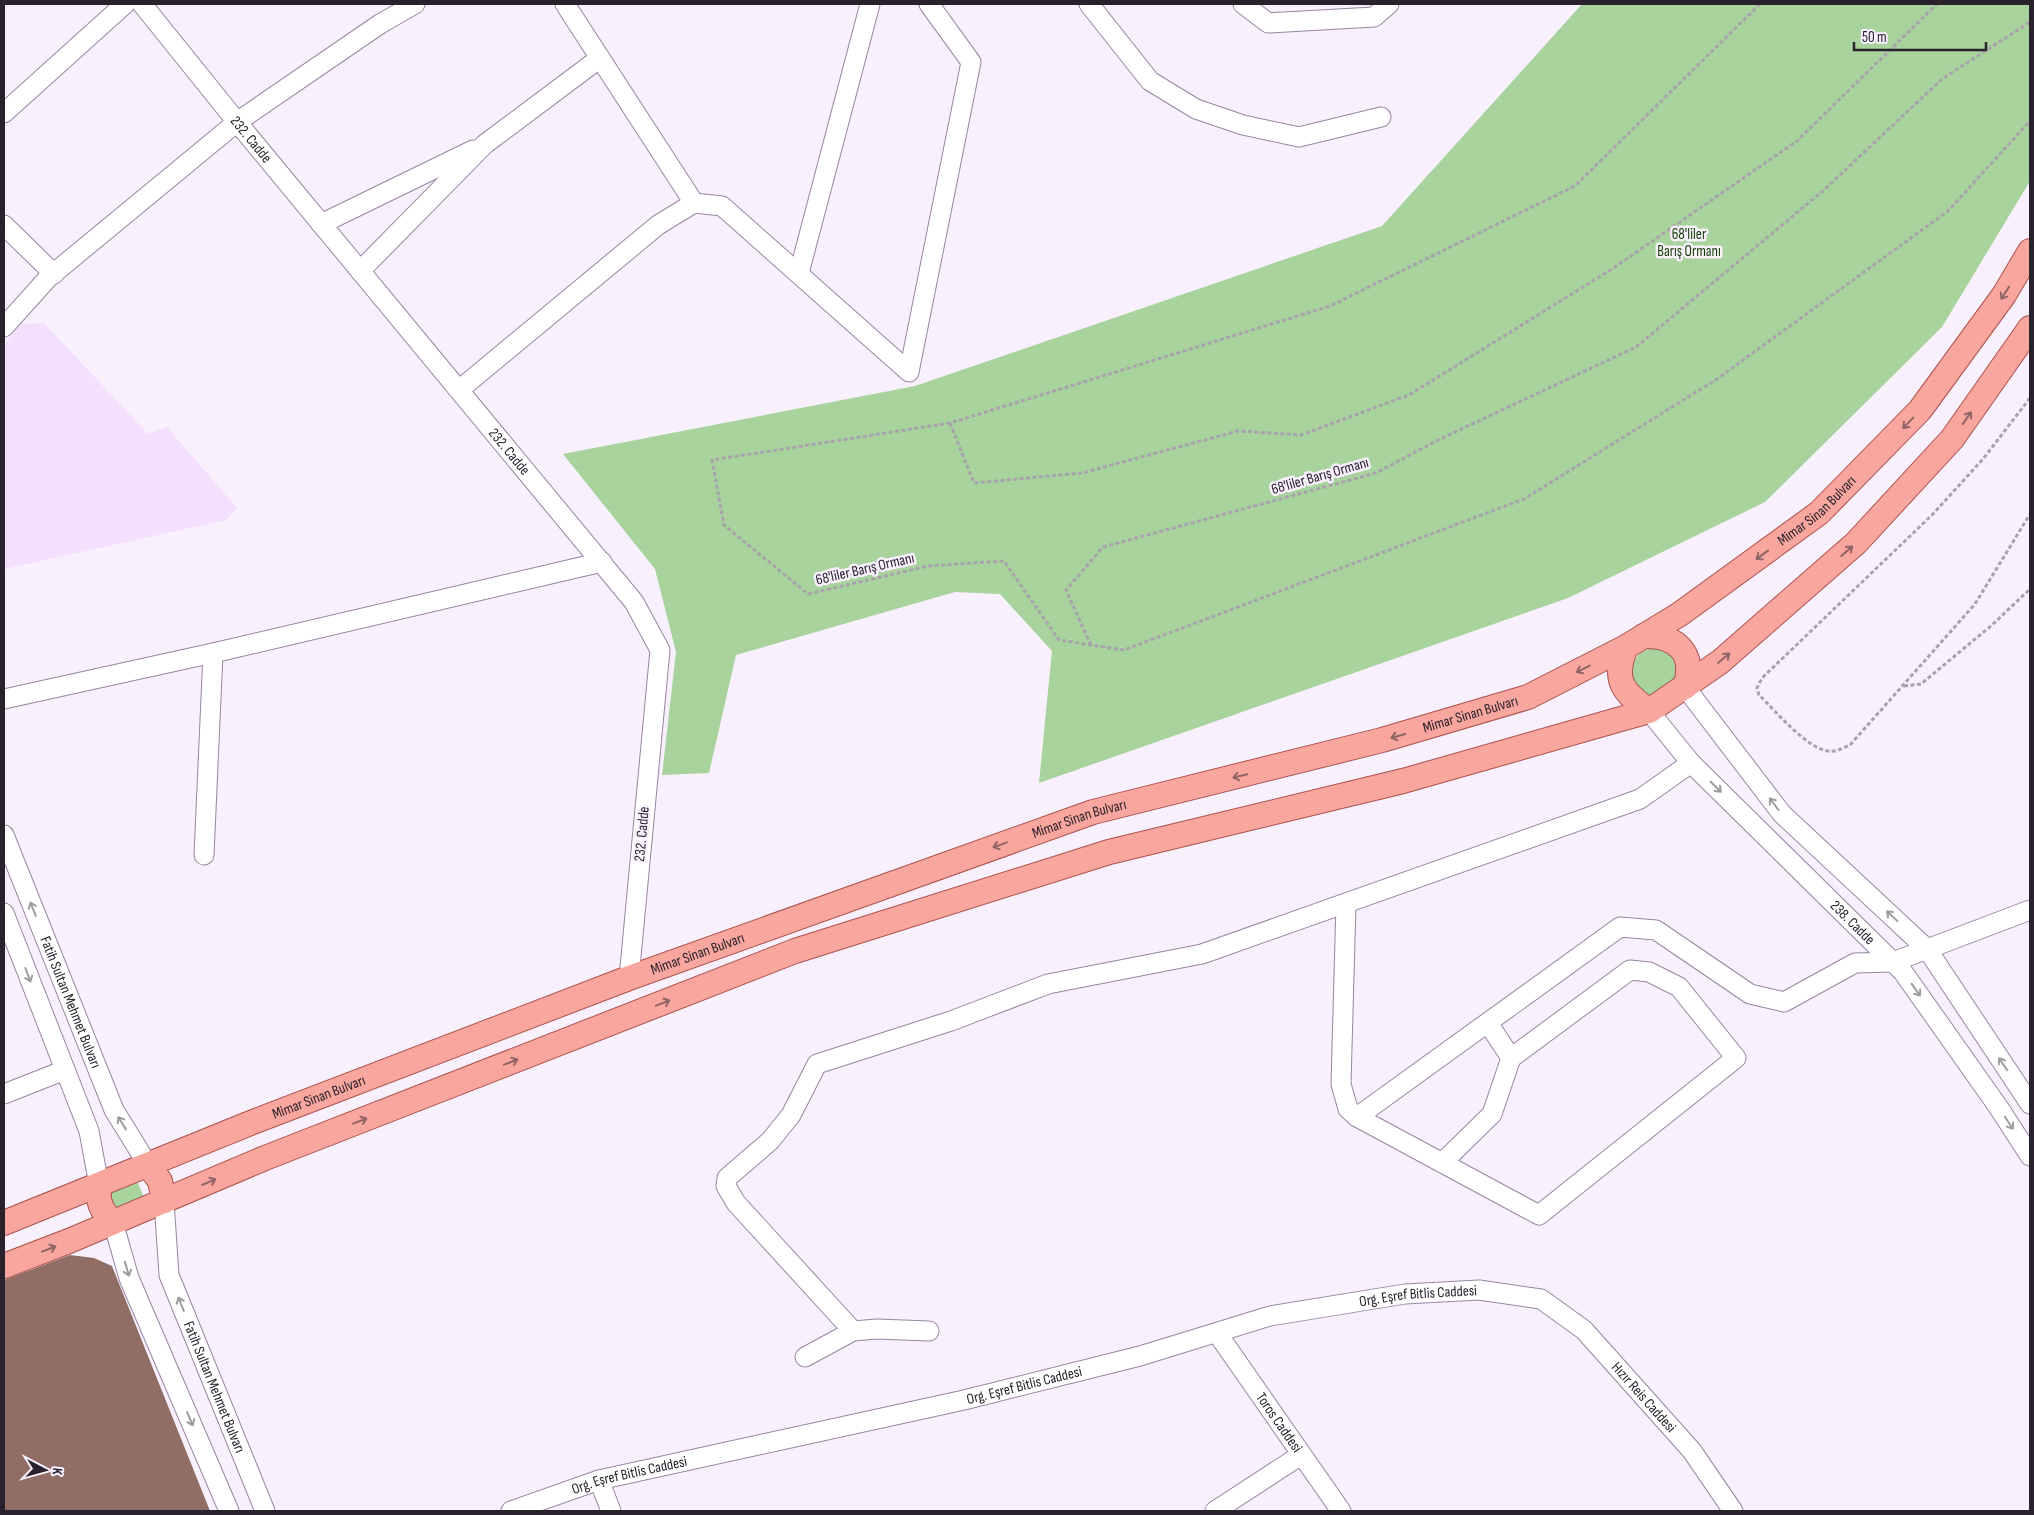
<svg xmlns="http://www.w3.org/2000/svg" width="2034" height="1515" viewBox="0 0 2034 1515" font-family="'Sofia Sans Condensed',sans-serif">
<rect width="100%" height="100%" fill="#f8f0fc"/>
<polygon fill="#f4e0fe" points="44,323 148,434 167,427 237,508 226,520 4,569 4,345 21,324"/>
<g fill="#a8d39d">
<polygon points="1582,4 2030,4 2030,181 1942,327 1765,502 1568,598 1039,783 1052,651 1000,594 955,592 736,655 709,773 662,775 676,652 655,569 563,454 915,386 1382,226"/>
<path d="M1653,648c20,3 24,15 23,34l-24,15 -8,-2 -14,-18c2,-16 6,-25 23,-29z"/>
<polygon points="136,1179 146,1202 116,1214 106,1192"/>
</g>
<polygon fill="#906e65" points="70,1255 94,1258 112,1266 210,1511 4,1511 4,1280"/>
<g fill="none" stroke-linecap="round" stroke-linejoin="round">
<defs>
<g id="minor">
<path id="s1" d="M142,4l95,118 397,480 26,48 -31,328"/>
<polyline points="565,4 694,203"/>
<polyline points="1089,4 1150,81 1196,109 1243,125 1299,137 1381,117"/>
<polyline points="1243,4 1268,23 1374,17 1389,4"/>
<polyline points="4,113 125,4"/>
<polyline points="321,224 473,150"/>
<polyline points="4,225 54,274"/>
<polyline points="360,271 485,144 600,58"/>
<polyline points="799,273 870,4"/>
<polyline points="4,327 48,278 237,122 380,24 415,4"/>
<polyline points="459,390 658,225 694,203 722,206 909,372 971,62 929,4"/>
<polyline points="1685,687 1782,814 1927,949 2030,1104"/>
<polyline points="4,699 213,653 602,562"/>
<path id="s2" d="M1649,711l42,52 212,209 96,136 31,48"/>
<path id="s3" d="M4,835l110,275 34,55"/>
<polyline points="204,855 213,653"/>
<polyline points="1346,904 1341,1084 1348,1109 1357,1117 1539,1215 1736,1058 1679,987 1649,972 1630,970 1511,1058 1492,1114 1442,1163"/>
<polyline points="4,913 89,1131 99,1185"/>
<polyline points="1488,1023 1511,1058"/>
<polyline points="4,1094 65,1070"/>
<polyline points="1357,1117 1620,927 1656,930 1750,994 1784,1002 1855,963 1893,962 2030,910"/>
<path id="s4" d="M164,1201l5,74 96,236"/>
<polyline points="113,1222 129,1278 229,1511"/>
<polyline points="853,1331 736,1203 726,1186 727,1178 770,1141 791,1115 817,1064 951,1021 1048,984 1202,954 1640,799 1691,763"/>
<path id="s5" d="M1217,1333l124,178"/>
<polyline points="805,1357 853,1331 877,1329 929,1331"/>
<polyline points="599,1480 611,1511"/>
<path id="s6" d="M511,1511l88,-31 365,-80 176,-44 130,-40 135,-22 74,-4 62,9 43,31 108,121 41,60"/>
<polyline points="1215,1511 1301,1455"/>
</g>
<g id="major">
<path d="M1644,636c33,-1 52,18 41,51"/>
<path d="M1626,647c-14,33 -3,45 23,64"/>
<polyline points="148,1165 160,1181 164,1201"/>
<path d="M99,1185c-2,16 2,26 14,37"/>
<path id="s7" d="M4,1223l249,-101 376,-144 464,-166 289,-72 146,-43 98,-50 54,-33 139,-101 101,-103 84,-115 26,-44"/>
<polyline points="4,1266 69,1241 265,1158 795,951 1109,852 1403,781 1649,711 1720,662 1856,543 1952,439 2030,328"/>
</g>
</defs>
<use href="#minor" stroke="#9885a2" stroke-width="21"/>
<use href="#major" stroke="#ac514c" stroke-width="26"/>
<g stroke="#a9a2ad" stroke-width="3" stroke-dasharray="4 2.5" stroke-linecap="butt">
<polyline points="1760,4 1575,186 1330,306 950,423 712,460 724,525 808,594 928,566 1004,561 1059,640 1124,650 1524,499 1717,379 1948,211 2030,121"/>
<path d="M2030,398l-47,61 -51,56 -170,163 -5,10 2,7c16,15 53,61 76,56 5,-1 10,-4 15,-6l125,-141 55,-90"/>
<polyline points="950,423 974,483 1082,473 1238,431 1301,435 1409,395 1612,269 1797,141 1937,4"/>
<polyline points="1091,645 1066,590 1103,547 1376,473 1438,440 1636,347 1824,190 1942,79 2030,22"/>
<polyline points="1904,686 1921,684 1992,625 2030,589"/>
</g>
<use href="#minor" stroke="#fff" stroke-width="19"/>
<use href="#major" stroke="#f8a69e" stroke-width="24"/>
</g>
<defs><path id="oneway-shaft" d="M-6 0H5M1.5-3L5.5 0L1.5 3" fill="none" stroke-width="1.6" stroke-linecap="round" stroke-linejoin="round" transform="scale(1.25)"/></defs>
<g stroke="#906466">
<use href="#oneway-shaft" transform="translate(2005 293) rotate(123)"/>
<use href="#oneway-shaft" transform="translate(1967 418) rotate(-55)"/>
<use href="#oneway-shaft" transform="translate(1908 423) rotate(134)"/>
<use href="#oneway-shaft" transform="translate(1847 551) rotate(-41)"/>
<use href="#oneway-shaft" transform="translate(1762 555) rotate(144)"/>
<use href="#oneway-shaft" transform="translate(1724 658) rotate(-40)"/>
<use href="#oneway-shaft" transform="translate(1583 669) rotate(153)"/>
<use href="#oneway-shaft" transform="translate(1398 736) rotate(164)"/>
<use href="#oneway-shaft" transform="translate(1240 776) rotate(166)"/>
<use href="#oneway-shaft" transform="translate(1000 845) rotate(160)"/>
<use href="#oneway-shaft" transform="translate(663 1003) rotate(-21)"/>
<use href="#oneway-shaft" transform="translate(511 1062) rotate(-21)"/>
<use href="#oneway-shaft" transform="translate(360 1121) rotate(-21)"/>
<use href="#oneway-shaft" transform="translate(209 1182) rotate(-23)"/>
<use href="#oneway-shaft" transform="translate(49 1249) rotate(-21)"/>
</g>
<g stroke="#9f9ca0">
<use href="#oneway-shaft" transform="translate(1716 787) rotate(45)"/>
<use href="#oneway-shaft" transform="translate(1774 804) rotate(-127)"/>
<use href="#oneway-shaft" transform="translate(33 909) rotate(-112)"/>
<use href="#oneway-shaft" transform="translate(1892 916) rotate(-137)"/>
<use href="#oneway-shaft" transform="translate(28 975) rotate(69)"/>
<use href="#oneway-shaft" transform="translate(1916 990) rotate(55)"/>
<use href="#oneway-shaft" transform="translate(2003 1064) rotate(-124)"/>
<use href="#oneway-shaft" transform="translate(122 1123) rotate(-122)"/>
<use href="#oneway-shaft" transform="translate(2009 1123) rotate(57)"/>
<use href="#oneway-shaft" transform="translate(127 1269) rotate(74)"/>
<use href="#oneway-shaft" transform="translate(181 1304) rotate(-112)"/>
<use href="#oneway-shaft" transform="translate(190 1419) rotate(67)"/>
</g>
<g text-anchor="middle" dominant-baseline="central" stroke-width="5" stroke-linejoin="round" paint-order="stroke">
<g font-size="15" fill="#29222d" stroke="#f8f0fc">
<text stroke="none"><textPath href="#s1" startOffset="174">232. Cadde</textPath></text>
<text stroke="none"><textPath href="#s1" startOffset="579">232. Cadde</textPath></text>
<text transform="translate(1320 476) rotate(-16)">68'liler Barış Ormanı</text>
<text stroke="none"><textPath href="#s7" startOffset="1959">Mimar Sinan Bulvarı</textPath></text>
<text transform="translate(865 569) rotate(-13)">68'liler Barış Ormanı</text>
<text stroke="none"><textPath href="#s7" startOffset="1554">Mimar Sinan Bulvarı</textPath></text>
<text stroke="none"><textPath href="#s7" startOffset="1149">Mimar Sinan Bulvarı</textPath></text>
<text transform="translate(642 834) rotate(-85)">232. Cadde</text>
<text stroke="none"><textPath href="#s2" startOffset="294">238. Cadde</textPath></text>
<text stroke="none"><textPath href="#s7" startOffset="744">Mimar Sinan Bulvarı</textPath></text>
<text stroke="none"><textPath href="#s3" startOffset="180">Fatih Sultan Mehmet Bulvarı</textPath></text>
<text stroke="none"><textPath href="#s7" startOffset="339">Mimar Sinan Bulvarı</textPath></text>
<text stroke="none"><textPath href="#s6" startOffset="934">Org. Eşref Bitlis Caddesi</textPath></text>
<text stroke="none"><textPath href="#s6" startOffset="529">Org. Eşref Bitlis Caddesi</textPath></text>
<text stroke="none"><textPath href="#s4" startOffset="195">Fatih Sultan Mehmet Bulvarı</textPath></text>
<text stroke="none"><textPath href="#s6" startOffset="1201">Hızır Reis Caddesi</textPath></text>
<text stroke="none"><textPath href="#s5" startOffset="109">Toros Caddesi</textPath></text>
<text stroke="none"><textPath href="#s6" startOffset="124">Org. Eşref Bitlis Caddesi</textPath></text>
</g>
<g font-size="15" fill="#103c01" stroke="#f8f0fc">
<text x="1689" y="234">68'liler<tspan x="1689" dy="17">Barış Ormanı</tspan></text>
</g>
</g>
<rect width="2034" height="1515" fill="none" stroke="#29222d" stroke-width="10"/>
<g transform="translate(45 1470) rotate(96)" stroke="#f8f0fc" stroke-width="4" paint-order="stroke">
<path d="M0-4L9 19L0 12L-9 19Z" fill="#29222d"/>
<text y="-8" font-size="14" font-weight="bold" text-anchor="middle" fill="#29222d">K</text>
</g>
<path d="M1854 42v8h132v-8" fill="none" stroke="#29222d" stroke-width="2.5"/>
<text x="1862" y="42" font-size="15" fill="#29222d" stroke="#f8f0fc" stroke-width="4" paint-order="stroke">50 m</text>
</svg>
